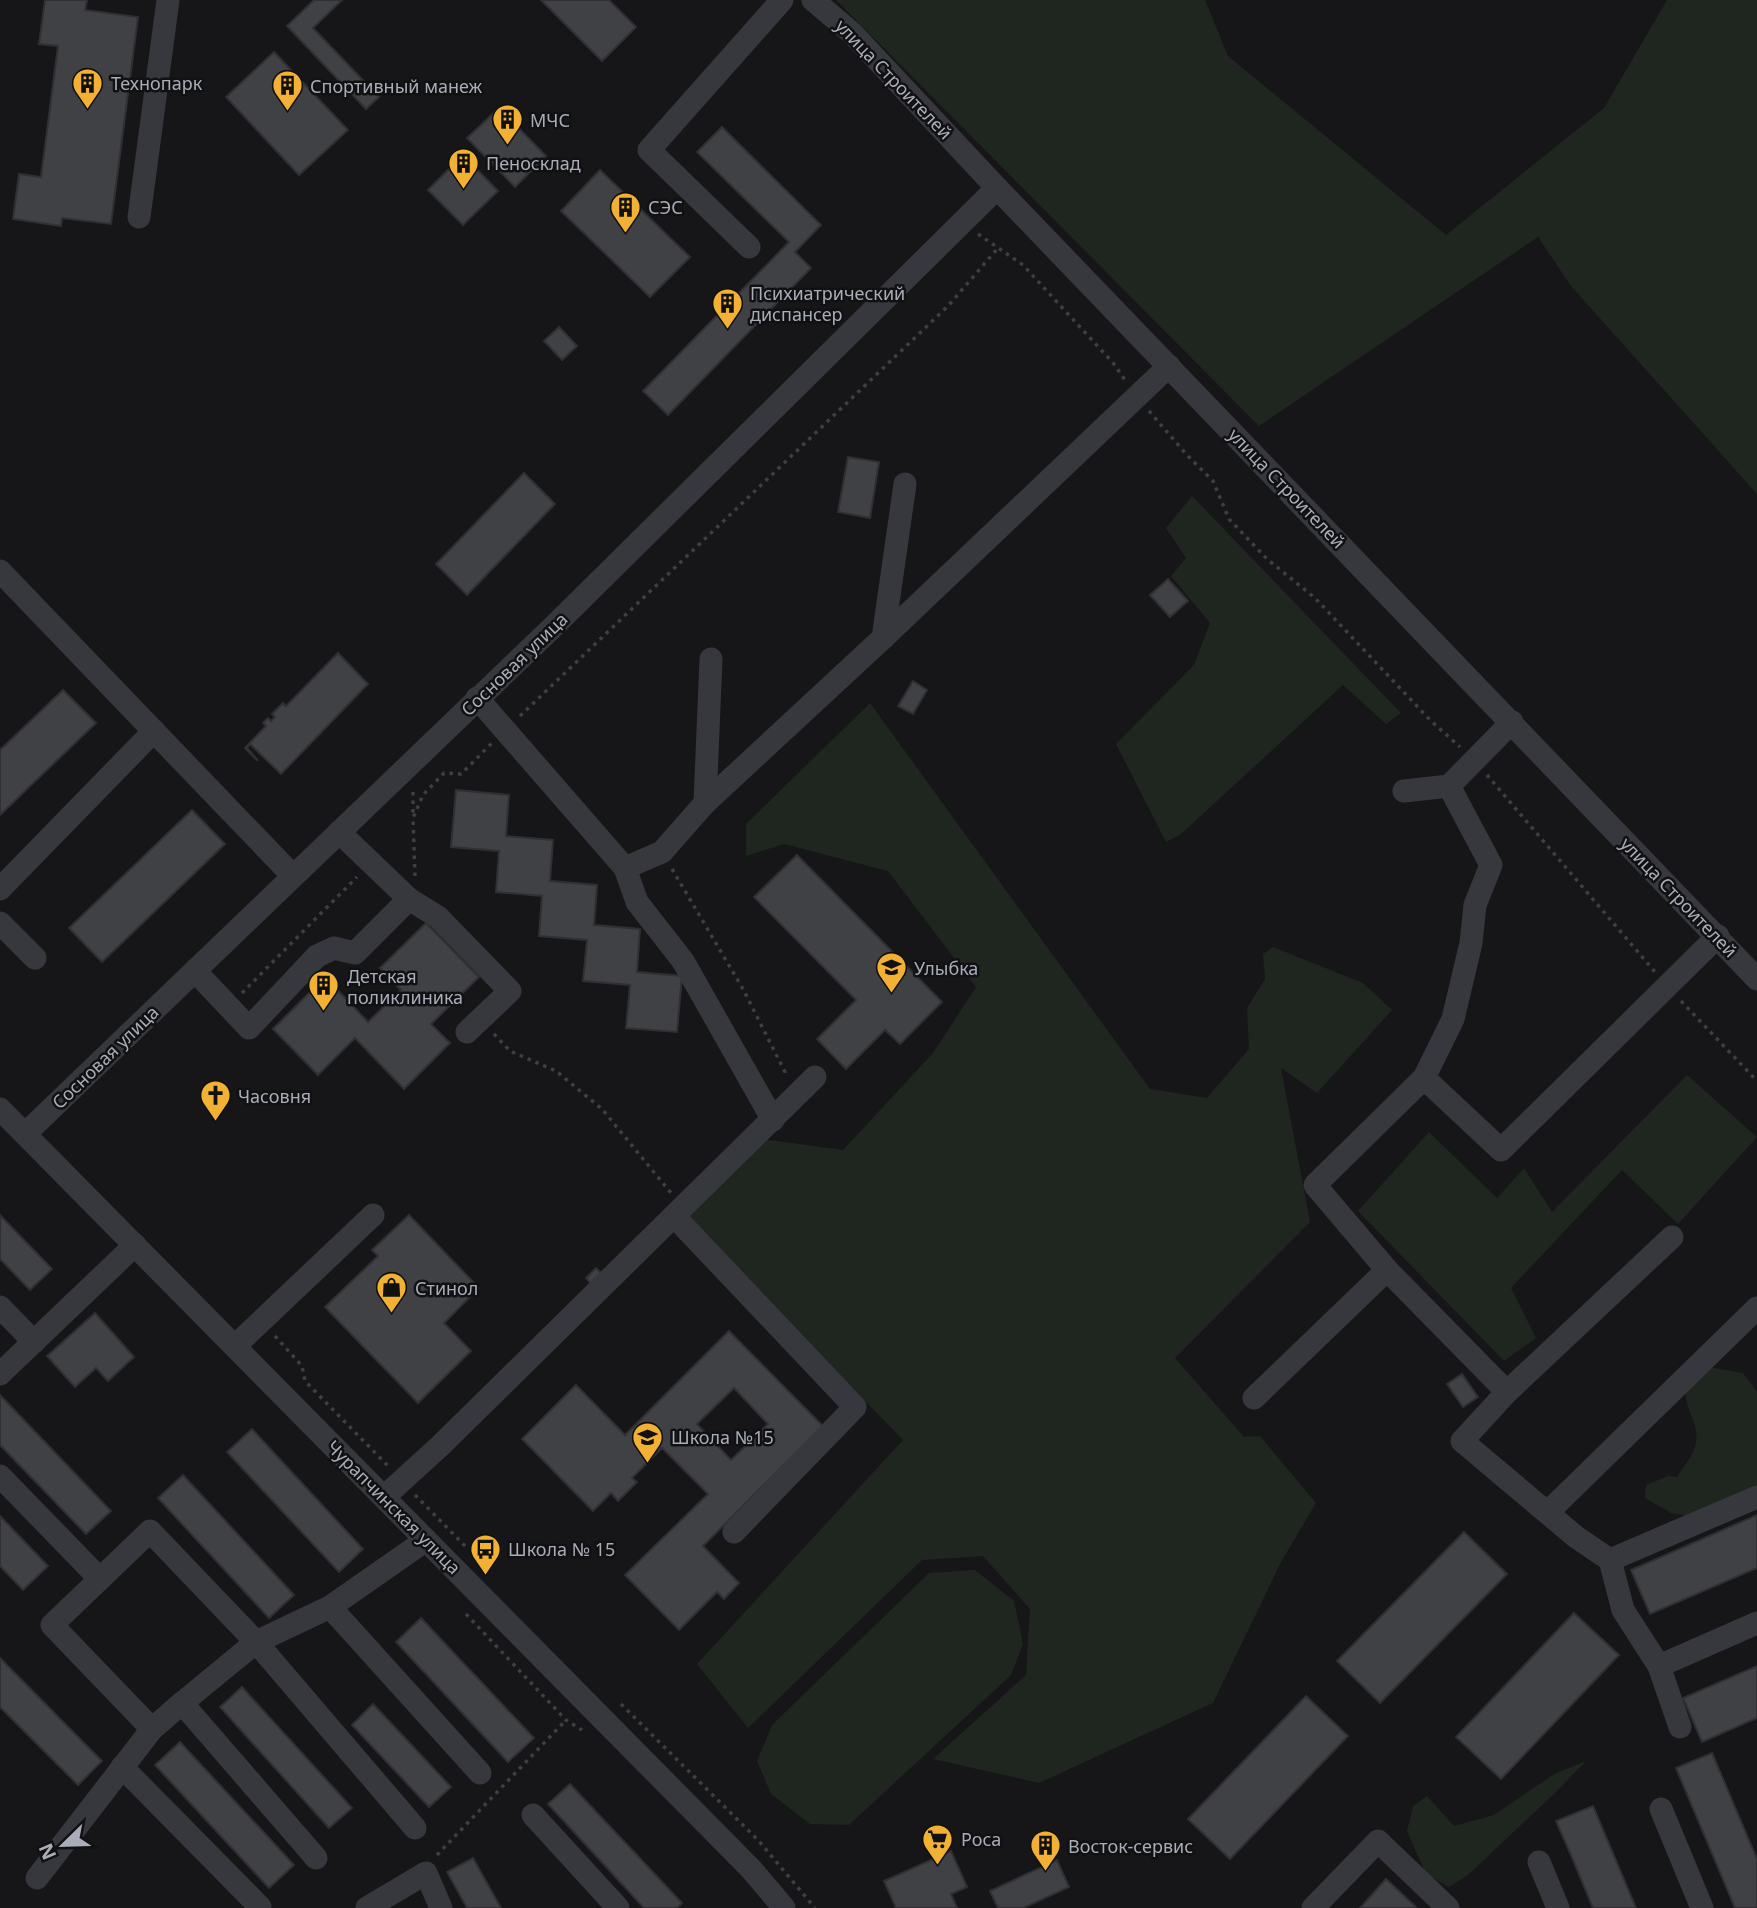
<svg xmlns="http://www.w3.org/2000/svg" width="1757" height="1908" viewBox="0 0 1757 1908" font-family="'Noto Sans',sans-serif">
<rect width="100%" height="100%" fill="#161618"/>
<g fill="#1e261f">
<polygon points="836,0 1205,0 1228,56 1446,235 1604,108 1667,0 1757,0 1757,494 1571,286 1538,237 1259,426"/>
<polygon points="1192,496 1401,713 1386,724 1343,685 1180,835 1166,842 1116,744 1194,665 1210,623 1171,576 1186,558 1166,528"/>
<polygon points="870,703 1150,1089 1207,1098 1249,1049 1247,1008 1265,979 1263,954 1273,947 1363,983 1392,1010 1317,1093 1281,1068 1310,1222 1175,1358 1244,1437 1260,1436 1316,1503 1281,1562 1213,1703 1039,1783 933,1759 1026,1675 1030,1609 983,1556 922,1560 748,1728 697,1664 903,1440 687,1218 762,1139 843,1150 933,1053 976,987 888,871 784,844 746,856 746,824"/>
<polygon points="1687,1075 1757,1137 1678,1224 1622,1170 1511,1288 1536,1338 1504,1361 1358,1211 1429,1132 1497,1198 1524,1168 1552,1212"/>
<path d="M1708,1367l35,6 14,19v94l-62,31 -24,-4 -26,-15 1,-13 22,-9 9,1c6,-10 17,-22 19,-34 4,-20 -14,-36 -10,-59z"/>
<polygon points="975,1570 1014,1601 1023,1644 1011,1675 849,1825 810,1824 771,1794 757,1761 772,1725 929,1573"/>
<polygon points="1586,1761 1557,1791 1468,1875 1449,1887 1426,1874 1407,1831 1413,1806 1427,1796 1454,1826 1494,1815 1554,1774"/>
</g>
<g fill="#404145" stroke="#303034" stroke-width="2" fill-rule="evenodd">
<polygon points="45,0 87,0 85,10 138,17 111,224 62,218 61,226 13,219 19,174 41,177 58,46 39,44"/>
<polygon points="314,0 342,0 313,28 379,97 366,109 287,26"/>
<polygon points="541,0 609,0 636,27 602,61"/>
<polygon points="274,52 348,130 299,175 226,97"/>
<polygon points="499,108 546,156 515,187 467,138"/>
<polygon points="722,127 821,225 795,252 811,268 668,415 643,391 789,242 697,152"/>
<polygon points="463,155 498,191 463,225 428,190"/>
<polygon points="600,170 690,257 650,297 561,211"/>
<polygon points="559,327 577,346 562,360 544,341"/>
<polygon points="848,457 879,462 870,518 838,512"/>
<polygon points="524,473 555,504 467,595 436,564"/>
<polygon points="1168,579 1188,601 1170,617 1150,595"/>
<polygon points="338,653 368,684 281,774 250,744 247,748 258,761 245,748 266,726 263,723 268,718 271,721 275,717 272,714 283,703 286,706"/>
<polygon points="913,681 927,690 913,714 898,706"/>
<polygon points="63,690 96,723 0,815 0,750"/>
<polygon points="456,790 509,795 506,836 553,840 550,881 597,885 594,925 640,929 637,972 682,976 677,1032 626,1028 630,985 583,981 587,940 539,936 542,896 496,892 499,851 451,847"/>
<polygon points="192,810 225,844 102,962 69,928"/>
<polygon points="797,855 942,1002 900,1044 885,1030 846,1069 817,1039 856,1000 754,897"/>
<polygon points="426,923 479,977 431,1024 450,1043 404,1089 355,1038 318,1075 273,1029 325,977 368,1022 401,990 380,968"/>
<polygon points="0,1215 52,1269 30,1290 0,1259"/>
<polygon points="409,1215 479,1288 444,1323 471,1351 418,1403 325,1307 378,1256 372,1250"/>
<polygon points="596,1268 604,1276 593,1286 586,1278"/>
<polygon points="95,1313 134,1357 108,1381 96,1368 75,1387 47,1356"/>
<path d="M729,1331l94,95 -120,120 36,37 -15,16 -7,-7 -38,38 -54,-55 83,-81 -46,-46 -30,30 5,4 -19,19 -7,-8 -18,18 -71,-72 54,-54 49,50zM734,1388l34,36 -37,36 -34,-36z"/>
<polygon points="1462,1374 1478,1397 1463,1407 1447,1384"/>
<polygon points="0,1395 111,1511 86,1534 0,1445"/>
<polygon points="252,1429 363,1549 339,1572 227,1452"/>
<polygon points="183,1475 294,1595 269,1618 158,1498"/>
<polygon points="1757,1515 1757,1568 1650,1614 1631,1570"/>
<polygon points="0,1516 48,1566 23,1590 0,1566"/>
<polygon points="1464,1532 1507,1574 1380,1703 1337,1661"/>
<polygon points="1574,1613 1619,1655 1501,1779 1456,1737"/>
<polygon points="421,1618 534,1738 508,1762 396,1642"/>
<polygon points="0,1658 102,1761 78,1785 0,1707"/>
<polygon points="1757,1666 1757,1718 1702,1742 1683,1698"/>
<polygon points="242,1687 352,1808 329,1828 220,1707"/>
<polygon points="1306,1696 1348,1736 1230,1859 1188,1819"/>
<polygon points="373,1704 451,1787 429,1807 352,1725"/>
<polygon points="180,1742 294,1865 269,1888 155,1765"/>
<polygon points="1712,1753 1757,1859 1757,1908 1735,1908 1676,1768"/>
<polygon points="570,1784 682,1903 677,1908 644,1908 548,1804"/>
<polygon points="1593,1806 1636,1908 1593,1908 1571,1855 1556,1821"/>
<polygon points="951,1851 967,1887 951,1894 957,1908 896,1908 884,1881"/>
<polygon points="473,1858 501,1908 467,1908 447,1872"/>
<polygon points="1057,1860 1069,1887 1023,1908 998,1908 990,1891"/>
<polygon points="1386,1879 1416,1907 1414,1908 1360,1908"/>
</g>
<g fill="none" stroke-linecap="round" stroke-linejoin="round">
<g stroke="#3d3f44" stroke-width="3.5" stroke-dasharray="3.5 5" stroke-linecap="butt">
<polyline points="978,234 1023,265 1114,364 1125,380"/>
<polyline points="1149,411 1187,455 1213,481 1229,519 1267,559 1315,598 1430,720 1460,747"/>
<polyline points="520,716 948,306 998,248"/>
<polyline points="1487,775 1655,972"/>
<polyline points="413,792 413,816"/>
<polyline points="672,869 743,989 785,1072 783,1077"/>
<polyline points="415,876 413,818 423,795 444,773 461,774 492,743"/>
<polyline points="242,993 357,877"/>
<polyline points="1681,1001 1757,1081"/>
<polyline points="494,1034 510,1051 556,1071 602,1109 671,1193"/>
<polyline points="275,1336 302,1366 305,1381 388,1466"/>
<polyline points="415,1495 468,1549"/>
<polyline points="466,1614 566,1720 582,1730"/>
<polyline points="621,1704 758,1840 815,1908"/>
<polyline points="437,1855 566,1720"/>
</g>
<g stroke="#37383d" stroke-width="23">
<polyline points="813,0 852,33 997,188 1757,979"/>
<polyline points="139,217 168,0"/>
<polyline points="749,247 649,150 782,0"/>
<polyline points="0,571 293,876"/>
<polyline points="883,638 905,484"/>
<polyline points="477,698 625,868 637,902 683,961 773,1120"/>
<polyline points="1404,791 1449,786"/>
<polyline points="705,803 883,638 1169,366"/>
<polyline points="339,832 409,899 438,917 510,991 467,1032"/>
<polyline points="625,868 662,852 705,803 711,659"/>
<polyline points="0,889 154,731"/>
<polyline points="0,923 35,958"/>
<polyline points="195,971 249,1028 317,956 334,948 355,953 409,899"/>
<polyline points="1424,1078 1453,1019 1471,943 1475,905 1491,865 1449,786 1512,722"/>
<polyline points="0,1109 752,1870 784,1908"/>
<polyline points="25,1134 554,626 997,188"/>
<polyline points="674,1216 855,1407 734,1532"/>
<polyline points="0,1307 34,1342"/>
<polyline points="235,1346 373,1215"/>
<polyline points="0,1374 135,1245"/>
<polyline points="1507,1392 1672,1237"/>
<polyline points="1254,1398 1387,1270"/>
<polyline points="0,1476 100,1579"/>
<polyline points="384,1497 440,1446 815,1077"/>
<polyline points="1548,1512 1757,1308"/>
<polyline points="1610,1560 1576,1537 1462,1441 1507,1392 1387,1270 1315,1185 1424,1078 1501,1150 1718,936"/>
<polyline points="330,1607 480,1773"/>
<polyline points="1659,1666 1757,1623"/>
<polyline points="182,1703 316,1858"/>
<polyline points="1680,1727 1659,1666 1623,1610 1610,1560 1757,1497"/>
<polyline points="152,1729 52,1625 150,1531 256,1642 415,1828"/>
<polyline points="122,1767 260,1907"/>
<polyline points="1661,1809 1702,1908"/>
<polyline points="533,1815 618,1908"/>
<polyline points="1539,1862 1558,1908"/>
<polyline points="37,1878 152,1729 182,1703 256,1642 330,1607 426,1540"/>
<polyline points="367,1908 426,1873 441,1908"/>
<polyline points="1313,1908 1378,1841 1448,1908"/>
</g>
</g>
<defs>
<symbol id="building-pin" viewBox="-11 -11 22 30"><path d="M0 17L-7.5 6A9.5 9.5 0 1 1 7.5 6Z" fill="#f2b134" stroke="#111113"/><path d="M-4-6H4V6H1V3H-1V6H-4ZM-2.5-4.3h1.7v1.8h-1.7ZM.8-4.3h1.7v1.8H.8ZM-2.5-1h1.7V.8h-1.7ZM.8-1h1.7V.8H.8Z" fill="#111"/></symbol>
<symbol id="school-pin" viewBox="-11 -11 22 30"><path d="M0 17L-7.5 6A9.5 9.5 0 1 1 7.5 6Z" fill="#f2b134" stroke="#111113"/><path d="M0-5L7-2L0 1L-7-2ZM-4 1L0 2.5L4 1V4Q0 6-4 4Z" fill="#111"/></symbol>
<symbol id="church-pin" viewBox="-11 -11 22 30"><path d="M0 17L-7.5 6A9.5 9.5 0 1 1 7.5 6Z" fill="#f2b134" stroke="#111113"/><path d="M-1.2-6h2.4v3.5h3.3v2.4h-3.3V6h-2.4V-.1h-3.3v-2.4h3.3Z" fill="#111"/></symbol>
<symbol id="shop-pin" viewBox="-11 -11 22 30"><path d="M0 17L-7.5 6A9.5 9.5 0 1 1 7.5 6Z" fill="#f2b134" stroke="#111113"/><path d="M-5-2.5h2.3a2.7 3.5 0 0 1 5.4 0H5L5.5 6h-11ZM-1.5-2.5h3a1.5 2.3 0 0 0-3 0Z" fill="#111"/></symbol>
<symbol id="bus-pin" viewBox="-11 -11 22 30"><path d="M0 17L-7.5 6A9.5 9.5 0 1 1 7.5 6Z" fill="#f2b134" stroke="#111113"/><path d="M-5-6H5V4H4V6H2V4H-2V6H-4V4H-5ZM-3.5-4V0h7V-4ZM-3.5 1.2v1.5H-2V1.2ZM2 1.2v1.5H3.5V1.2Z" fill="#111"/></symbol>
<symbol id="supermarket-pin" viewBox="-11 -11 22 30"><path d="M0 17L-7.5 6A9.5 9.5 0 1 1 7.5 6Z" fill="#f2b134" stroke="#111113"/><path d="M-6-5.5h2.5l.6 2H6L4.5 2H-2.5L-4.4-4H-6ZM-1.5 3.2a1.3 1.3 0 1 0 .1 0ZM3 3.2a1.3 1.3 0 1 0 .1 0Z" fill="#111"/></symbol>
</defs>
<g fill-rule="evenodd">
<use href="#building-pin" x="70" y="66" width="35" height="47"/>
<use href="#building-pin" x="270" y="68" width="35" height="47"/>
<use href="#building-pin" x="490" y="102" width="35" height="47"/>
<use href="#building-pin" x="446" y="146" width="35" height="47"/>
<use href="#building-pin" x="608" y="190" width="35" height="47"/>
<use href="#building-pin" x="710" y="286" width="35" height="47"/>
<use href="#school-pin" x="874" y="950" width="35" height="47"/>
<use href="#building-pin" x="306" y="968" width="35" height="47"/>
<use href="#church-pin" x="198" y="1078" width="35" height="47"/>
<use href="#shop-pin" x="374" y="1270" width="35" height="47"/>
<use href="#school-pin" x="630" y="1420" width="35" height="47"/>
<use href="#bus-pin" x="468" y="1532" width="35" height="47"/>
<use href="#supermarket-pin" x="920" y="1822" width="35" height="47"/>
<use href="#building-pin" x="1028" y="1828" width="35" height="47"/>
</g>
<g text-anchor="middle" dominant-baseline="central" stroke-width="5" stroke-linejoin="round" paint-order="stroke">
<g font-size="18" fill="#a8adb8" stroke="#111113">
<text transform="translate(894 79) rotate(46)">улица Строителей</text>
<text transform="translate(1287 488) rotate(46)">улица Строителей</text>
<text transform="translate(514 664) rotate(-44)">Сосновая улица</text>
<text transform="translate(1679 897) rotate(46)">улица Строителей</text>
<text transform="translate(105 1057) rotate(-44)">Сосновая улица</text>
<text transform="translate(394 1507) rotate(45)">Чурапчинская улица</text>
</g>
<g font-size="18" fill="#a8adb8" stroke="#111113" text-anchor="start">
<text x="111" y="83">Технопарк</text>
<text x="310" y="86">Спортивный манеж</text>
<text x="530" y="120">МЧС</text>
<text x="486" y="163">Пеносклад</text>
<text x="648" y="207">СЭС</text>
<text x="750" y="293">Психиатрический<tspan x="750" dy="21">диспансер</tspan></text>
<text x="914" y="968">Улыбка</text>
<text x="347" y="976">Детская<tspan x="347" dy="21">поликлиника</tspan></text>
<text x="238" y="1096">Часовня</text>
<text x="415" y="1288">Стинол</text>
<text x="671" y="1437">Школа №15</text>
<text x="508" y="1549">Школа № 15</text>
<text x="961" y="1839">Роса</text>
<text x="1068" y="1846">Восток-сервис</text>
</g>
</g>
<g transform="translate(63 1845) rotate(247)" stroke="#111113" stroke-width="5" paint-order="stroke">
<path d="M0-5L12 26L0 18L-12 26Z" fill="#a8adb8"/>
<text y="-10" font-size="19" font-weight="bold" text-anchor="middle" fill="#a8adb8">N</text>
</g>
</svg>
